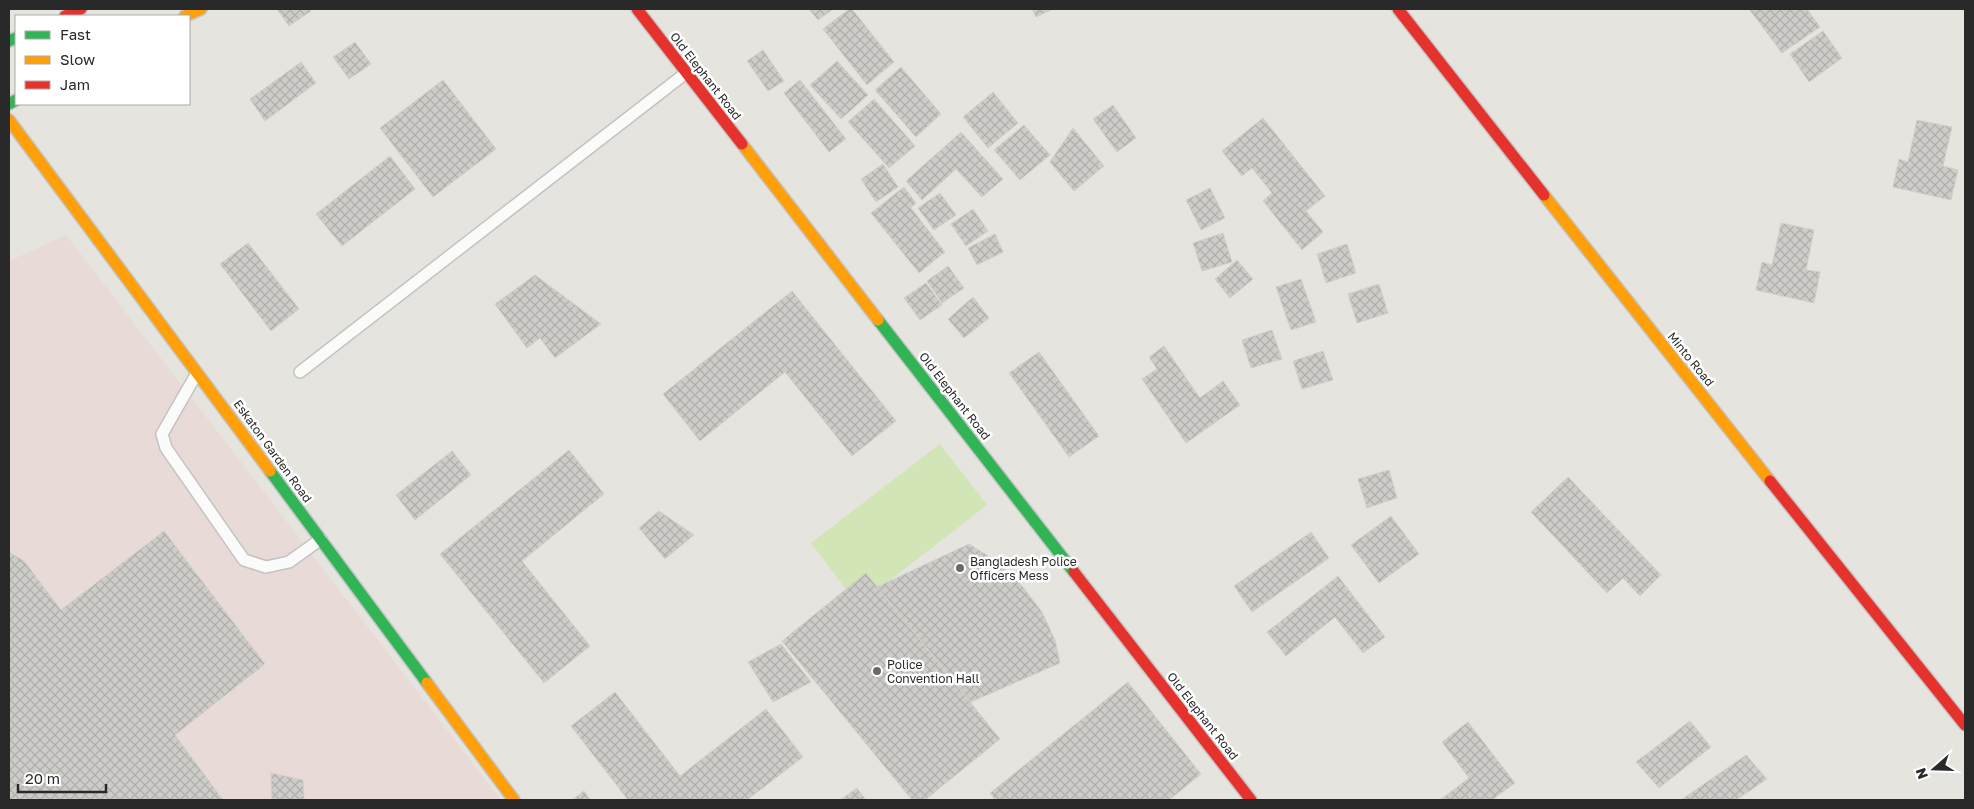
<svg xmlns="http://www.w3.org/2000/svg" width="1974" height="809" viewBox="0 0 1974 809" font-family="'Golos Text',sans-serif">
<defs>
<pattern id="building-cross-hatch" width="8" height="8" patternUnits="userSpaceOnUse" patternTransform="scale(1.25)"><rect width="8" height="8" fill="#ceccc8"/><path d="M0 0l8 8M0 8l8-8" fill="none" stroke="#b1afac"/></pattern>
</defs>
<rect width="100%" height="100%" fill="#e6e4de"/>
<polygon fill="#e8dad7" points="66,235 501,800 9,800 9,261"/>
<polygon fill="#d1e5b6" points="940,444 987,505 858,605 811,543"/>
<g fill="url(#building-cross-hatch)" stroke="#d1d0cb">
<polygon points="277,9 309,9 311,11 289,26"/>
<polygon points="809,9 833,9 818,20"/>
<polygon points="849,9 852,9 894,62 867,85 823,29"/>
<polygon points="1032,9 1053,9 1036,17"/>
<polygon points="1749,9 1807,9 1820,27 1782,53"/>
<polygon points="1823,31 1842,58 1809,82 1790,54"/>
<polygon points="355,42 371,64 349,79 333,57"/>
<polygon points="763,50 784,81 768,91 747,61"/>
<polygon points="837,61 868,95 841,119 810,85"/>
<polygon points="301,62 316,83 265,121 250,99"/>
<polygon points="901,67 941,114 916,137 875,90"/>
<polygon points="443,80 496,149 433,197 380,128"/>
<polygon points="800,80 846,139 829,152 784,93"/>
<polygon points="993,92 1018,123 988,148 963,117"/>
<polygon points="874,99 915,146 889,168 848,122"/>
<polygon points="1113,105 1136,138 1117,152 1093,119"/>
<polygon points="1263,118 1325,196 1306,211 1323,232 1302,250 1263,201 1272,193 1252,168 1242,176 1222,151"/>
<polygon points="1917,120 1952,127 1943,166 1958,170 1951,200 1893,187 1899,159 1908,162"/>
<polygon points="1024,125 1050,155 1020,180 994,150"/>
<polygon points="1073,128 1104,166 1074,191 1050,162"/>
<polygon points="961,132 1003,179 982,197 956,169 922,200 906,181"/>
<polygon points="390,156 415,189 342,246 316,214"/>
<polygon points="883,164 898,187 876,202 861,179"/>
<polygon points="904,187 916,203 911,208 945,252 919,273 871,213"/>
<polygon points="1210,188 1225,218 1201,230 1186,200"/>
<polygon points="940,193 956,215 934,230 918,208"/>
<polygon points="973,209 988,231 966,246 951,224"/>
<polygon points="1781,223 1814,230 1806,270 1820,272 1814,303 1756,290 1762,262 1772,265"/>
<polygon points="1223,233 1232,262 1202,271 1193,243"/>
<polygon points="995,234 1003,252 977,265 968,248"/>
<polygon points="248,243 299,309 271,331 220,264"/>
<polygon points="1347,244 1356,273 1326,283 1317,254"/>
<polygon points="1237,260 1253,279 1230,298 1215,279"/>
<polygon points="948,266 964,288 942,303 927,281"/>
<polygon points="535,275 601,324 555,358 540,338 527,348 495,304"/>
<polygon points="1301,279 1316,322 1291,330 1276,287"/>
<polygon points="926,283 942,305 920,320 904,298"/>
<polygon points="1379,284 1388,313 1357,323 1348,294"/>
<polygon points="792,291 896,421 852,456 785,372 700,441 663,394"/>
<polygon points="973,297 989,318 964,338 948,319"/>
<polygon points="1272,330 1282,359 1251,368 1242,340"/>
<polygon points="1164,346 1200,398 1223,381 1240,405 1186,443 1142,379 1157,369 1149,357"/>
<polygon points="1323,351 1333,380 1302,389 1293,361"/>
<polygon points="1039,352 1099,436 1069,457 1009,373"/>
<polygon points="569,450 604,494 522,561 590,646 544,683 440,554"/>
<polygon points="452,451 471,475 415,520 396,495"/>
<polygon points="1389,470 1397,498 1367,508 1358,479"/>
<polygon points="1568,477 1661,575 1640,596 1623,578 1607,593 1531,512"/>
<polygon points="659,511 694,535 665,559 639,528"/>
<polygon points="1391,516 1419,554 1379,583 1351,545"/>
<polygon points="164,531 265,664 175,735 223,800 9,800 9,552 24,561 61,610"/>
<polygon points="1311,532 1329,558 1252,612 1234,586"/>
<polygon points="969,544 996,561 1023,587 1042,612 1055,640 1060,663 971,702 877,587"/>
<polygon points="866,573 1000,739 925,800 912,800 782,641"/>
<polygon points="1338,576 1385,637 1363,653 1335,617 1286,656 1267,632"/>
<polygon points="781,644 811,682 773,702 748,662"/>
<polygon points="1128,682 1201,774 1169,800 995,800 990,793"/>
<polygon points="615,692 680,776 766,709 803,757 747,800 628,800 571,726"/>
<polygon points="1690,721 1711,747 1659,788 1636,762"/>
<polygon points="1468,722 1515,783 1492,800 1440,800 1469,778 1442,742"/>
<polygon points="1746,755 1767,779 1736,800 1681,800"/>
<polygon points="271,773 303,780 304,800 272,800"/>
<polygon points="857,788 866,800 840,800"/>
<polygon points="584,791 590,800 572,800"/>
</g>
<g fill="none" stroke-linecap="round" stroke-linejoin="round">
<defs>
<g id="lane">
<polyline points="300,372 686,73"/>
<polyline points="197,373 162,434 166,448 244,560 266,567 289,562 321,539"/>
</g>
<g id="fast">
<polyline points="9,41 16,38"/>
<polyline points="9,104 16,100"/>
<polyline points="878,320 1074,572"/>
<polyline points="270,471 427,683"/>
</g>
<g id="slow">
<polyline points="185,16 201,9"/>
<polyline points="9,120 270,471"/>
<polyline points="742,144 878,320"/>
<polyline points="1544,195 1770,481"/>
<polyline points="427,683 514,800"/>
</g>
<g id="jam">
<polyline points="637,9 742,144"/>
<polyline points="1398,9 1544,195"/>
<polyline points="65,16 81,9"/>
<polyline points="1770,481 1965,725"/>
<polyline points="1074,572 1251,800"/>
</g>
</defs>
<use href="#lane" stroke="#c4c3c3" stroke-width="14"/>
<use href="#fast" stroke="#c4c3c3" stroke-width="14"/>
<use href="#slow" stroke="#c4c3c3" stroke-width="14"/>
<use href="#jam" stroke="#c4c3c3" stroke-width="14"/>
<use href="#lane" stroke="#fbfbfa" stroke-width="11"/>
<use href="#fast" stroke="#30b455" stroke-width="11"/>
<use href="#slow" stroke="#ff9f0a" stroke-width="11"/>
<use href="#jam" stroke="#e5322d" stroke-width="11"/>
</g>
<g fill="#6b6a68" stroke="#fff" stroke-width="2">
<circle cx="960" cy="568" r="5"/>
<circle cx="877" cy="671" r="5"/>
</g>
<g text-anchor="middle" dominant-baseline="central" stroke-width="5" stroke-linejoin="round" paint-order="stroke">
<g font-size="12" fill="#292929" stroke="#fff">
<text transform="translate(706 76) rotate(52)">Old Elephant Road</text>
<text transform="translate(1691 359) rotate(51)">Minto Road</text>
<text transform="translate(955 396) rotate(52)">Old Elephant Road</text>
<text transform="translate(273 451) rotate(54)">Eskaton Garden Road</text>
<text transform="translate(1203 716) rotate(52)">Old Elephant Road</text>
</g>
<g font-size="12" fill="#292929" stroke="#fff" text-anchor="start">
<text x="970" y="561">Bangladesh Police<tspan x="970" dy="14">Officers Mess</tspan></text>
<text x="887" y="664">Police<tspan x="887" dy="14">Convention Hall</tspan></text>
</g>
</g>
<rect width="1974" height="809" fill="none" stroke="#292929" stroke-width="20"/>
<rect x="15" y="15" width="175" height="90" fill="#ffffff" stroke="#a9a9a9"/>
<rect x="25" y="31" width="25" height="8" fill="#30b455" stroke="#a9a9a9"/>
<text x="60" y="40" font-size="15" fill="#292929">Fast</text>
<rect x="25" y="56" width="25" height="8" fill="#ff9f0a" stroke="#a9a9a9"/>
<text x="60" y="65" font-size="15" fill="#292929">Slow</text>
<rect x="25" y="81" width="25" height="8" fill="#e5322d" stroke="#a9a9a9"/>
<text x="60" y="90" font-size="15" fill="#292929">Jam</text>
<g transform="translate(1934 769) rotate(250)" stroke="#ffffff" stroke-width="4" paint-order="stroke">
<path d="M0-4L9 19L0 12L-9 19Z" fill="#292929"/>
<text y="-8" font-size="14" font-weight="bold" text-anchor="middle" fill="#292929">N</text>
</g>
<path d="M18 784v8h88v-8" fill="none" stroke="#292929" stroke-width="2.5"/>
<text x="25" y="784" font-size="15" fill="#292929" stroke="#ffffff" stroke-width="4" paint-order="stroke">20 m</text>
</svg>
